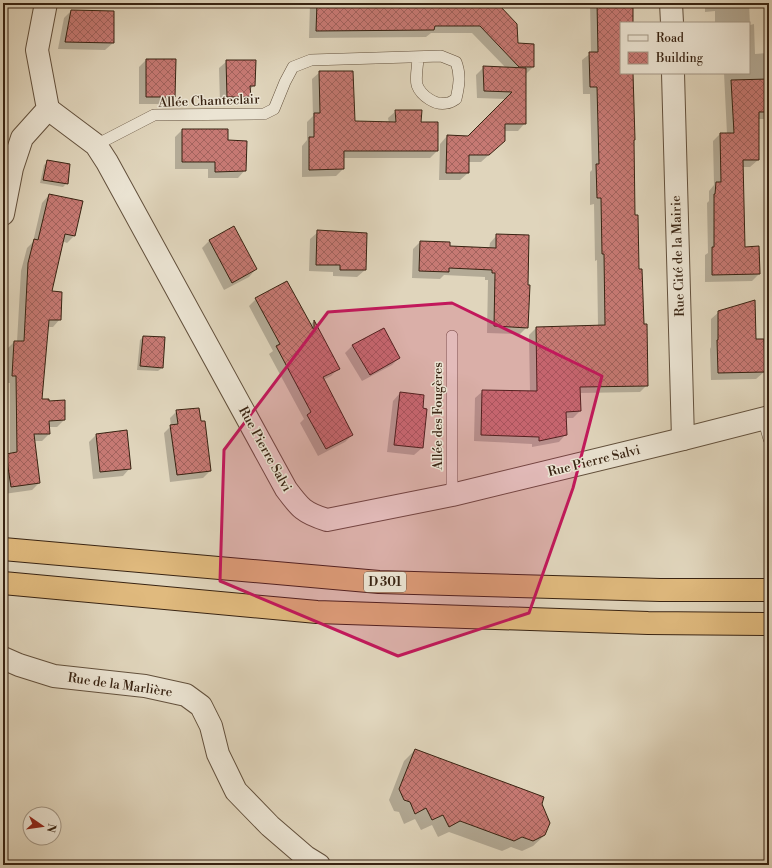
<svg xmlns="http://www.w3.org/2000/svg" width="772" height="868" viewBox="0 0 772 868" font-family="'Libre Bodoni',serif">
<defs>
<pattern id="building-cross-hatch" width="8" height="8" patternUnits="userSpaceOnUse"><rect width="8" height="8" fill="#c67973"/><path d="M0 0l8 8M0 8l8-8" fill="none" stroke="#a2635d"/></pattern>
</defs>
<rect width="100%" height="100%" fill="#e0d5bc"/>
<filter id="stains"><feTurbulence type="fractalNoise" baseFrequency=".005" numOctaves="4"/><feColorMatrix values="0 0 0 0 .2 0 0 0 0 .09 0 0 0 0 .02 0 0 0 .5 -.17"/></filter>
<radialGradient id="worn" r=".72"><stop offset=".6" stop-color="#630" stop-opacity="0"/><stop offset="1" stop-color="#630" stop-opacity=".3"/></radialGradient>
<g fill="#0003">
<polygon points="310,3 484,3 484,7 517,44 533,67 526,74 525,123 518,131 504,131 504,141 481,162 468,162 468,173 460,180 439,180 440,144 447,136 468,137 507,99 477,98 476,75 484,67 506,68 472,33 431,33 426,37 309,38"/>
<polygon points="590,3 631,3 632,23 621,23 621,73 633,73 634,216 647,385 640,392 579,393 580,411 573,418 565,418 566,434 559,442 532,447 532,444 474,441 475,398 483,391 530,392 529,335 536,328 598,326 597,260 595,261 594,204 590,205 590,172 592,170 590,94 583,94 582,60 591,53"/>
<polygon points="705,3 749,3 750,25 754,24 755,54 769,53 769,115 765,119 758,119 758,160 750,167 742,167 744,248 759,274 752,281 705,282 705,255 708,253 707,203 709,201 709,191 714,185 713,141 720,134 727,134 724,73 749,73 749,23 715,23 715,11 705,12"/>
<polygon points="71,11 113,43 105,50 58,49 64,18"/>
<polygon points="146,60 175,60 174,97 167,104 139,104 139,67"/>
<polygon points="227,61 254,85 249,91 250,97 242,104 220,104 219,68"/>
<polygon points="320,72 354,122 389,123 388,118 396,111 420,123 437,151 430,158 343,158 343,169 336,176 302,177 302,146 307,140 307,122 313,116 312,79"/>
<polygon points="182,130 227,141 245,170 238,178 208,178 208,169 175,169 175,137"/>
<polygon points="48,162 67,183 63,187 40,183 44,165"/>
<polygon points="49,195 74,236 67,243 62,241 51,292 60,319 53,327 47,327 41,400 48,402 64,420 57,427 49,427 49,434 42,441 34,441 39,483 32,490 4,494 3,458 6,455 10,454 10,383 5,383 7,349 14,342 17,342 21,271 27,248 33,242 42,203"/>
<polygon points="233,228 256,269 249,277 224,290 202,248 209,241"/>
<polygon points="318,232 365,270 357,277 333,276 333,272 309,271 310,239"/>
<polygon points="497,235 527,327 520,334 487,333 488,280 485,280 485,277 444,275 440,279 412,278 413,249 420,242 449,247 489,249 490,243"/>
<polygon points="256,299 310,325 314,321 338,369 331,376 323,380 352,435 345,442 318,456 300,423 304,419 269,354 273,351 249,306"/>
<polygon points="719,312 755,340 764,372 756,379 711,380 710,349 711,347 711,319"/>
<polygon points="384,329 399,358 392,365 362,381 345,353 352,346"/>
<polygon points="143,337 162,368 158,371 137,370 140,340"/>
<polygon points="400,393 422,409 422,448 414,455 387,452 393,401"/>
<polygon points="177,411 210,471 203,478 170,482 164,433 171,426 170,418"/>
<polygon points="126,431 130,468 123,476 93,479 89,442 96,435"/>
<polygon points="415,750 545,835 533,846 522,851 511,847 502,851 449,832 438,837 432,825 421,830 415,819 404,824 399,812 394,811 389,800 404,761"/>
</g>
<g fill="url(#building-cross-hatch)" stroke="#382312">
<polygon points="317,3 485,3 485,6 500,6 517,24 518,43 534,44 534,67 519,67 480,26 435,26 434,30 316,31"/>
<polygon points="597,3 633,3 633,23 621,23 621,73 633,73 635,140 634,140 635,215 638,215 639,269 642,269 644,324 647,324 648,386 580,387 581,411 566,412 567,435 539,441 539,437 481,435 482,390 537,391 536,327 605,325 604,254 602,254 601,198 597,198 596,164 599,164 597,87 590,87 589,52 598,52"/>
<polygon points="71,10 114,11 114,43 65,42"/>
<polygon points="146,59 176,59 175,97 146,97"/>
<polygon points="226,60 256,60 255,86 250,86 251,97 227,97"/>
<polygon points="483,66 526,68 526,124 505,124 505,141 489,155 469,155 469,173 446,173 447,135 468,136 512,92 484,91"/>
<polygon points="319,71 353,71 355,121 396,122 395,110 422,110 421,122 438,122 438,151 344,151 344,169 309,170 309,137 314,137 314,113 320,113"/>
<polygon points="769,79 769,112 759,112 759,160 743,160 745,247 759,246 760,274 712,275 712,247 714,247 714,194 715,194 716,182 721,182 720,133 734,133 731,80"/>
<polygon points="182,129 228,129 228,140 247,141 246,171 215,172 215,162 182,162"/>
<polygon points="47,160 70,164 68,184 43,180"/>
<polygon points="49,194 83,201 75,236 65,234 52,291 62,292 61,320 49,320 42,399 49,399 49,401 65,400 65,420 49,421 50,434 34,434 40,483 11,487 6,454 17,452 16,376 12,376 14,341 24,341 28,263 34,239 38,240"/>
<polygon points="234,226 257,269 232,283 209,240"/>
<polygon points="317,230 367,233 366,270 340,270 340,265 316,265"/>
<polygon points="496,234 529,235 528,285 530,285 528,328 494,326 495,273 492,273 492,270 449,268 449,272 419,271 420,241 450,242 450,246 496,248"/>
<polygon points="287,281 314,330 314,320 340,369 323,377 353,435 326,449 307,415 311,412 276,346 280,344 255,298"/>
<polygon points="755,300 756,339 764,339 765,372 718,373 717,340 718,340 718,311"/>
<polygon points="384,328 400,358 370,375 352,345"/>
<polygon points="143,336 165,337 163,368 140,366"/>
<polygon points="400,392 424,395 423,408 427,409 423,448 394,445"/>
<polygon points="199,408 201,421 205,421 211,471 177,475 170,425 178,424 176,410"/>
<polygon points="127,430 131,469 100,472 96,434"/>
<polygon points="415,749 544,797 542,804 550,823 545,835 533,841 522,837 514,841 460,821 449,827 443,815 432,820 426,808 415,814 410,802 404,800 399,789"/>
</g>
<g fill="none" stroke-linecap="round" stroke-linejoin="round">
<defs>
<g id="lane">
<path d="M96,145l58,-30 110,-1 10,-5 11,-27 8,-15 18,-7 130,-4 15,6c5,13 3,24 0,37 -3,2 -6,4 -9,4 -11,3 -26,-7 -30,-18 -2,-8 1,-20 1,-28"/>
<polyline points="452,336 452,495"/>
<polyline points="763,418 769,439"/>
</g>
<g id="street">
<polyline points="671,3 672,23"/>
<polyline points="673,73 683,439"/>
<path d="M48,109l48,36 11,17 179,327c14,19 18,24 41,31l125,-25 231,-56 86,-22"/>
<polyline points="3,214 12,168 22,138 48,109 37,50 46,3"/>
<polyline points="3,658 19,665 54,676 145,686 186,695 201,706 211,726 218,754 236,791 270,826 306,857 319,865"/>
</g>
<g id="highway">
<polyline points="3,549 379,582 660,590 769,590"/>
<polyline points="3,583 317,612 648,623 769,624"/>
</g>
</defs>
<use href="#lane" stroke="#62503c" stroke-width="12"/>
<use href="#street" stroke="#62503c" stroke-width="24"/>
<use href="#highway" stroke="#382312" stroke-width="24"/>
<use href="#lane" stroke="#ebe4d3" stroke-width="11"/>
<use href="#street" stroke="#ebe4d3" stroke-width="22"/>
<use href="#highway" stroke="#e0ba7e" stroke-width="22"/>
</g>
<path fill="#c2185b" fill-opacity="0.2" stroke="#c2185b" stroke-width="3" stroke-linejoin="round" d="M452,303l150,73 -29,112 -44,125 -131,43 -178,-75 4,-131 104,-138z"/>
<g text-anchor="middle" dominant-baseline="central" stroke-width="3" stroke-linejoin="round" paint-order="stroke">
<rect fill="#ebe4d3" stroke="#6e5d4c" stroke-width="1" x="364" y="572" width="42" height="20" rx="3"/>
<g font-size="12" font-weight="bold" fill="#382312">
<text x="385" y="582">D 301</text>
</g>
<g font-size="13" fill="#382312" stroke="#ebe4d3">
<text transform="translate(209 101) rotate(-2)">Allée Chanteclair</text>
<text transform="translate(678 256) rotate(-92)">Rue Cité de la Mairie</text>
<text transform="translate(438 416) rotate(-90)">Allée des Fougères</text>
<text transform="translate(265 449) rotate(61)">Rue Pierre Salvi</text>
<text transform="translate(594 461) rotate(-14)">Rue Pierre Salvi</text>
<text transform="translate(120 685) rotate(8)">Rue de la Marlière</text>
</g>
</g>
<rect width="772" height="868" fill="none" stroke="#e0d5bc" stroke-width="16"/>
<rect x="4" y="4" width="764" height="860" fill="none" stroke="#382312" stroke-width="2"/>
<rect x="8" y="8" width="756" height="852" fill="none" stroke="#382312"/>
<rect x="620" y="22" width="130" height="52" fill="#ebe4d3" stroke="#a39786"/>
<rect x="628" y="35" width="20" height="6" fill="#ebe4d3" stroke="#a39786"/>
<text x="656" y="42" font-size="12" fill="#382312">Road</text>
<rect x="628" y="52" width="20" height="12" fill="url(#building-cross-hatch)" stroke="#a39786"/>
<text x="656" y="62" font-size="12" fill="#382312">Building</text>
<g transform="translate(42 826) rotate(103)"><circle r="19" fill="#ebe4d3" stroke="#a39786"/>
<path d="M0-3L7 15L0 10L-7 15Z" fill="#8f2418"/>
<text y="-6" font-size="11" font-weight="bold" text-anchor="middle" fill="#382312">N</text>
</g>
<rect width="100%" height="100%" filter="url(#stains)"/>
<rect width="100%" height="100%" fill="url(#worn)"/>
</svg>
